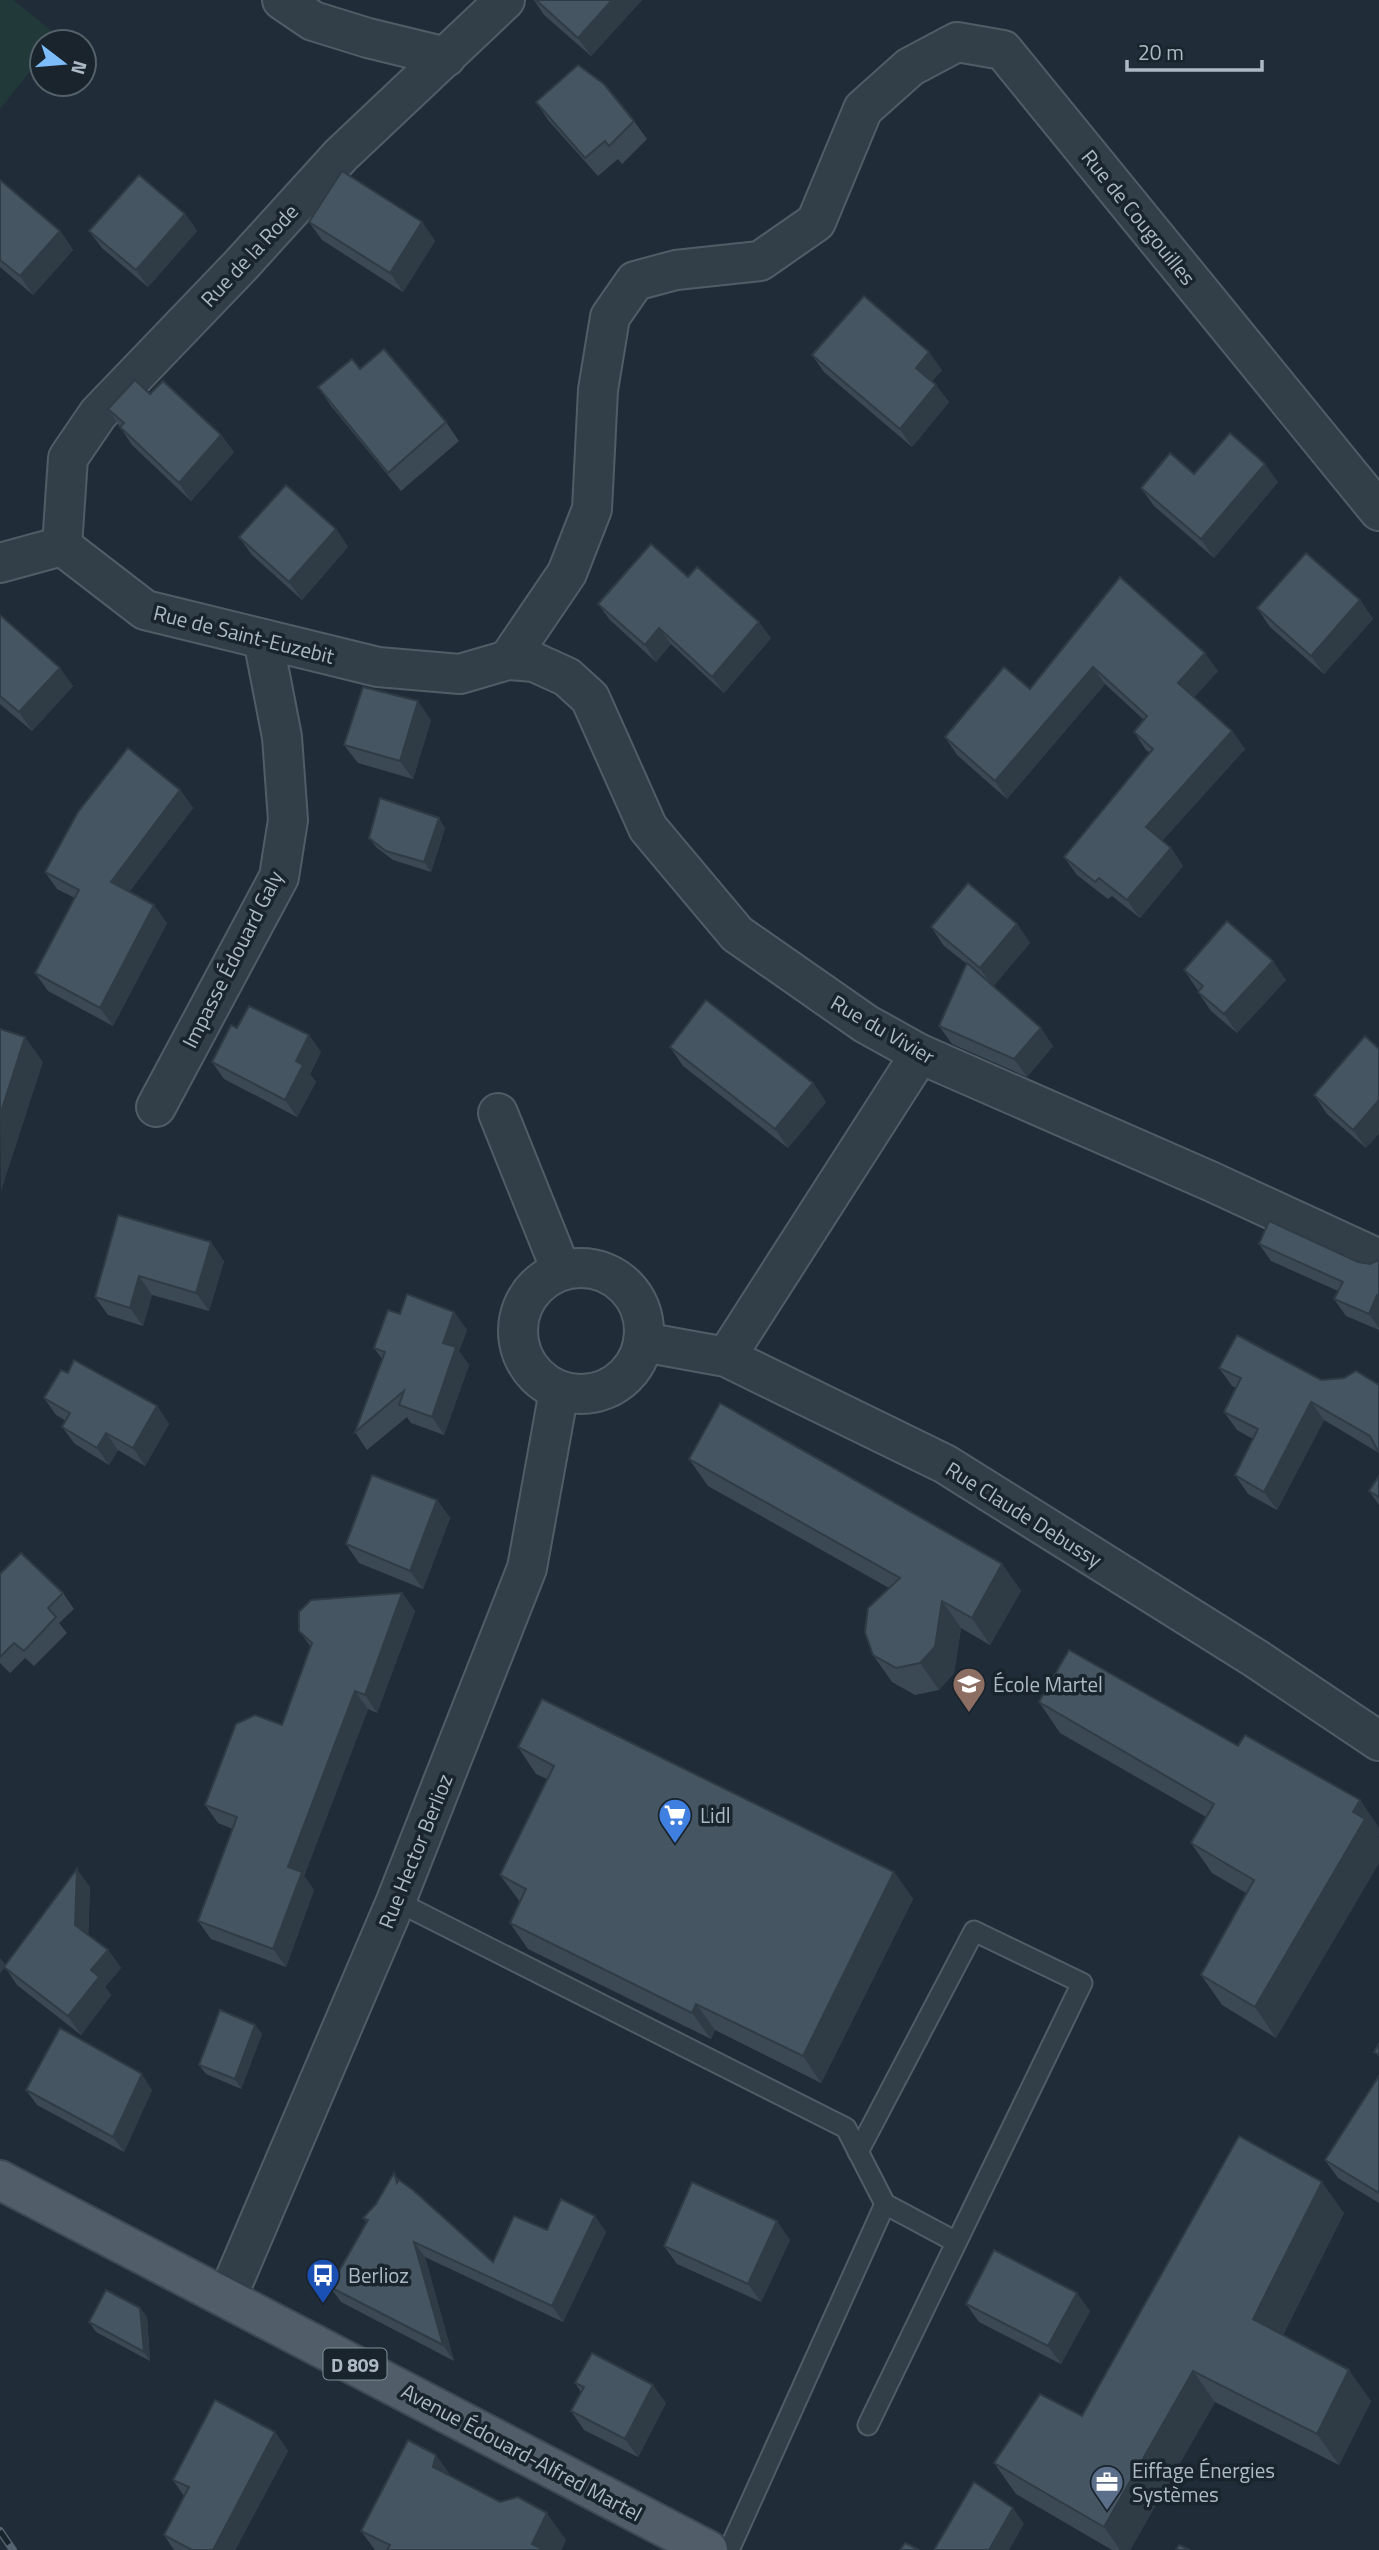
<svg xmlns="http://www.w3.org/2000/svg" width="1379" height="2550" viewBox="0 0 1379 2550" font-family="'Titillium Web',sans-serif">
<rect width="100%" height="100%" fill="#202d38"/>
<polygon fill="#223939" points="0,0 13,0 58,36 53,42 42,42 42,56 0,109"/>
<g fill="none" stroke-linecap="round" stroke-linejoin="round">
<defs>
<g id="lane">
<polyline points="396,1901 846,2128 885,2204 956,2242"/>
<polyline points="858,2152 974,1931 1082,1983 868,2425"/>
<polyline points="729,2550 885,2204"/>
</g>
<g id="street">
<polyline points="282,0 313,21 368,38 446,57"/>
<polyline points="62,546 68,458 98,414 241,265 341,155 505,0"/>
<polyline points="0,563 62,546 145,610 378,667 460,674 508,660 534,662 567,677 590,698 648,828 737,934 866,1024 920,1054 1210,1181 1379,1259"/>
<polyline points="508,660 567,573 592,509 598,390 610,317 635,281 676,270 760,261 816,222 863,109 910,67 957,42 1003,50 1379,511"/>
<polyline points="156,1107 279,877 288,820 282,737 263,639"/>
<polyline points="498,1113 561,1270"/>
<circle cx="581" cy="1331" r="63"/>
<polyline points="643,1342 726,1357 945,1464 1255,1658 1379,1741"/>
<polyline points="726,1357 920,1054"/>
<polyline points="227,2297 396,1901 527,1568 559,1391"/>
</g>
<polyline id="primary" points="0,2180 708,2550"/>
</defs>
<use href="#lane" stroke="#515d66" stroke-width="23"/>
<use href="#street" stroke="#515d66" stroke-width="42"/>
<use href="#primary" stroke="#3d4852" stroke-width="42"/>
<use href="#lane" stroke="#333f48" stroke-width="19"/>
<use href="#street" stroke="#333f48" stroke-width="38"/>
<use href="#primary" stroke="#515e69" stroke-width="38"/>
<defs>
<polyline id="rail" points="0,2531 13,2550"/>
</defs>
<use href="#rail" stroke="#556370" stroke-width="8"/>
<use href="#rail" stroke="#19242d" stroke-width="5" stroke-dasharray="16" stroke-linecap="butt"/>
</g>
<g fill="#3b4954">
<polygon points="534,0 642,0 591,56 544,15"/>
<polygon points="536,102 634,121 647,139 622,164 618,159 598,176 548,120"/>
<polygon points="0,180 60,231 73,250 33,295 0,267"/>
<polygon points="185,214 197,231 148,287 102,248 89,231"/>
<polygon points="309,222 422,222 435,241 403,292 322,240"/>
<polygon points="812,355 942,370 932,381 949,402 912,447 824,372"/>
<polygon points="360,369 446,422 459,441 401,491 331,406 318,387"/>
<polygon points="150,394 221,435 234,452 191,501 132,445 108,409"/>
<polygon points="1194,474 1278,482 1214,558 1154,506 1141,488"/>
<polygon points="336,529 348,547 302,600 252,555 239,537"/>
<polygon points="688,577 771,638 724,693 671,644 656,662 610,620 598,604"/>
<polygon points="1120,577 1218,671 1194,697 1232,731 1245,749 1162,841 1171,848 1183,866 1140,918 1112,896 1108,899 1077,875 1064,857 1150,753 1146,750 1134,732 1144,720 1105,684 1007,799 957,755 945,737 1030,689"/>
<polygon points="1360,600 1373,619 1324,674 1270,627 1257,608"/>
<polygon points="0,615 73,686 32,731 0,704"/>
<polygon points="431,720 413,779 358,763 344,745"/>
<polygon points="180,790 193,808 129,892 167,923 113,1026 48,991 35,973 75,898 57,889 45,872"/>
<polygon points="445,828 431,872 393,860 376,847 369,838"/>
<polygon points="1017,924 1030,943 993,986 1053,1046 1027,1077 952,1044 939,1026 967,964 944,946 931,927"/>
<polygon points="1184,970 1286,980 1237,1033 1211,1011 1198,992 1199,991 1197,989"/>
<polygon points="237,1028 321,1052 310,1074 316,1082 297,1117 224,1079 212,1062"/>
<polygon points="1365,1036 1366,1148 1327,1114 1314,1095"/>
<polygon points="670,1047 813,1083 826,1102 788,1148 683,1066"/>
<polygon points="118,1215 224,1261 209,1311 152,1295 143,1326 108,1315 95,1297"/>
<polygon points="1259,1244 1370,1264 1379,1260 1379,1330 1346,1316 1334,1299 1338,1291 1271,1261"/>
<polygon points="454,1312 467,1330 459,1351 469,1365 444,1435 411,1423 407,1417 367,1450 355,1432 382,1359 374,1348 400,1314"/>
<polygon points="1219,1368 1321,1380 1344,1378 1379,1453 1324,1420 1277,1510 1248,1494 1235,1475 1253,1439 1237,1430 1224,1412 1236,1388 1232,1386"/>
<polygon points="44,1398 157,1406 169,1424 145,1466 118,1450 109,1465 75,1444 62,1427 66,1421 56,1415"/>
<polygon points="689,1459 1002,1564 1021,1591 990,1645 961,1628 954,1673 939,1690 915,1695 892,1682 873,1655 889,1588 708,1486"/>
<polygon points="1379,1476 1379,1505 1369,1491"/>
<polygon points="437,1500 450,1518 423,1589 359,1563 346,1544"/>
<polygon points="0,1574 63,1593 74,1609 59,1623 67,1633 34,1666 25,1658 10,1673 0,1663"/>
<polygon points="402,1593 415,1611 377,1713 368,1709 304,1876 314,1890 286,1967 211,1939 198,1921 233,1829 218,1823 205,1805 282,1725 311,1647 299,1631"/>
<polygon points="1039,1702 1238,1746 1360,1800 1379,1828 1379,1835 1378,1837 1379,1839 1379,1863 1276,2038 1222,2005 1201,1975 1246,1893 1212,1873 1191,1843 1206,1817 1060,1733"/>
<polygon points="518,1747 894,1872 913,1899 821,2083 715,2030 711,2039 528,1949 510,1923 520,1902 500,1875 547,1779 536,1774"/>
<polygon points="90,1887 88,1935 108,1950 121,1968 105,1987 111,1995 81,2035 17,1985 5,1967 0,1973 0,1958 6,1966"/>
<polygon points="255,2025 262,2034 241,2089 206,2074 199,2065"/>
<polygon points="1379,2076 1379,2203 1338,2178 1325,2160"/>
<polygon points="26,2090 152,2090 124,2152 37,2105"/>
<polygon points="394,2173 399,2181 493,2262 547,2230 606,2232 563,2322 425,2257 454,2361 341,2302 330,2287 366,2222 363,2218 376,2204"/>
<polygon points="1344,2213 1283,2335 1371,2401 1339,2465 1215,2402 1130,2550 1112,2550 1016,2494 994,2463 1082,2416"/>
<polygon points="790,2240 761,2302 677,2264 664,2246"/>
<polygon points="966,2304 1090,2311 1061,2364 979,2322"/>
<polygon points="140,2308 147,2317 150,2361 96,2332 89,2322"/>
<polygon points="575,2383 666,2403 638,2457 584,2430 571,2411 581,2392"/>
<polygon points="275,2432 288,2451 235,2550 174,2550 164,2535 184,2496 173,2480"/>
<polygon points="451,2477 566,2540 561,2550 375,2550 361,2531"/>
</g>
<g fill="#303c45">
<polygon points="612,0 642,0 591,56 578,38"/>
<polygon points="185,214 197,231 148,287 136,270"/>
<polygon points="422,222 435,241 403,292 390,273"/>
<polygon points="60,231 73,250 33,295 20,276"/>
<polygon points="929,352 942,370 929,385 916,368"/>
<polygon points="936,385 949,402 912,447 900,429"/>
<polygon points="221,435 234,452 191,501 179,483"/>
<polygon points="1265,464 1278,482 1214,558 1201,539"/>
<polygon points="336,529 348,547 302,600 289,582"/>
<polygon points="1360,600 1373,619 1324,674 1311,656"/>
<polygon points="759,622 771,638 724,693 712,677"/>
<polygon points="659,628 671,644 656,662 645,645"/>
<polygon points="1205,653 1218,671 1191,701 1178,683"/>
<polygon points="1093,667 1105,684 1007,799 995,781"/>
<polygon points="60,668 73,686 32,731 19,712"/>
<polygon points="418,701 431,720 413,779 400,761"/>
<polygon points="1232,731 1245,749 1158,845 1146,827"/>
<polygon points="180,790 193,808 123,900 111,882"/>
<polygon points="439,818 445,828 431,872 424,862"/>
<polygon points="1171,848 1183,866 1140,918 1127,900"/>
<polygon points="154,905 167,923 113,1026 100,1008"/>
<polygon points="1017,924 1030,943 993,987 980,968"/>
<polygon points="1273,961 1286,980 1237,1033 1224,1014"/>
<polygon points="1041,1028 1053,1046 1027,1077 1014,1059"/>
<polygon points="309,1035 321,1052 310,1074 316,1082 297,1117 285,1100 296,1061"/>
<polygon points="25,1037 43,1062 1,1191 0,1115"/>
<polygon points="813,1083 826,1102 788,1148 775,1129"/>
<polygon points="1379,1100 1379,1134 1366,1148 1353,1130"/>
<polygon points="211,1242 224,1261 209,1311 196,1293"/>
<polygon points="139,1276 152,1295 143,1326 130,1308"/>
<polygon points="1377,1295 1379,1298 1379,1328 1369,1314"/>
<polygon points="454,1312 467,1330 459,1351 469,1365 444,1435 432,1417 443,1343"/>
<polygon points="1311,1402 1324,1420 1277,1510 1264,1492"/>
<polygon points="157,1406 169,1424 145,1466 133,1448"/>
<polygon points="106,1433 118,1450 109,1465 97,1448"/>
<polygon points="437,1500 450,1518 423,1589 410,1571"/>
<polygon points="1002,1564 1021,1591 990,1645 972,1618"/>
<polygon points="402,1593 415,1611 377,1713 365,1695"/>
<polygon points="942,1601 961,1628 954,1673 939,1690 920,1663"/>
<polygon points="355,1691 368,1709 304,1876 314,1890 286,1967 273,1949 288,1867"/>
<polygon points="1360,1800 1379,1828 1379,1835 1378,1837 1379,1839 1379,1863 1276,2038 1255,2007"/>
<polygon points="77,1869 90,1887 88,1944 75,1925"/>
<polygon points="894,1872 913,1899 821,2083 803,2056"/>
<polygon points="108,1950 121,1968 105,1987 111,1995 81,2035 68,2016 91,1970"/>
<polygon points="0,1958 6,1966 0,1973"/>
<polygon points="696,2004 715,2030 711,2039 692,2013"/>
<polygon points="255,2025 262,2034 241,2089 235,2079"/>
<polygon points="142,2074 152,2090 124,2152 113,2137"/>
<polygon points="1322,2182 1344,2213 1275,2350 1253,2319"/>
<polygon points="595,2216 606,2232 563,2322 552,2306"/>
<polygon points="777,2221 790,2240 761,2302 748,2284"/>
<polygon points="414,2242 425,2257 454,2361 443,2345"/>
<polygon points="1077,2293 1090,2311 1061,2364 1048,2346"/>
<polygon points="140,2308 147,2317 150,2361 144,2352"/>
<polygon points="1349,2370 1371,2401 1339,2465 1317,2434"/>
<polygon points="1193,2371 1215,2402 1130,2550 1120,2550 1104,2527"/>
<polygon points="653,2385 666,2403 638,2457 625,2439"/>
<polygon points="275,2432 288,2451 235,2550 213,2550"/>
<polygon points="436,2455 456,2483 433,2467"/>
<polygon points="1013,2508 1024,2524 1009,2550 989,2550"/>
<polygon points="547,2513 566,2540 561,2550 536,2550 532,2544"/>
</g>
<g fill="#455562" stroke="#303c45" stroke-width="2">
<polygon points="536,0 612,0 578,38"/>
<polygon points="578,65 604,84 634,121 609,146 605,141 585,158 536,102"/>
<polygon points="342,171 422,222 390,273 309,222"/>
<polygon points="139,175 185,214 136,270 89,231"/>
<polygon points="0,180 60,231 20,276 0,260"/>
<polygon points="864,296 929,352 916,368 936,385 900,429 812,355"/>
<polygon points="384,349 446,422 388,473 318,387 352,359 360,369"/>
<polygon points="135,380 150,394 163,381 221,435 179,483 120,427 124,423 108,409"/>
<polygon points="1230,433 1265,464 1201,539 1141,488 1170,453 1194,474"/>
<polygon points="286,485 336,529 289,582 239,537"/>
<polygon points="651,544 688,577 697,567 759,622 712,677 659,628 645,645 598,604"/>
<polygon points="1306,553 1360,600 1311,656 1257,608"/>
<polygon points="1120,577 1205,653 1178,683 1232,731 1146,827 1171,848 1127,900 1099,878 1095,882 1064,857 1153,749 1134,732 1147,716 1093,667 995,781 945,737 1004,667 1030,689"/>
<polygon points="0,615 60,668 19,712 0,696"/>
<polygon points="363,687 418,701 400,761 344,745"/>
<polygon points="128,748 180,790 111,882 154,905 100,1008 35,973 79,890 45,872 78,812"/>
<polygon points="380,798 439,818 424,862 386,851 369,838"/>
<polygon points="968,883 1017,924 980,968 931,927"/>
<polygon points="1227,921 1273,961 1224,1014 1198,992 1203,986 1184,970"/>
<polygon points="967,963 1041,1028 1014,1059 939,1026"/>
<polygon points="706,1000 813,1083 775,1129 670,1047"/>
<polygon points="249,1006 309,1035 296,1061 303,1065 285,1100 212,1062 231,1025 237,1028"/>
<polygon points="0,1029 25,1037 0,1115"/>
<polygon points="1365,1036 1379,1049 1379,1100 1353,1130 1314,1095"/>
<polygon points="118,1215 211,1242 196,1293 139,1276 130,1308 95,1297"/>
<polygon points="1269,1221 1358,1262 1370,1264 1379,1260 1379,1296 1377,1295 1369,1314 1334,1299 1343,1282 1259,1244"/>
<polygon points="407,1294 454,1312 443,1343 456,1347 432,1417 399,1405 404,1391 355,1432 385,1352 374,1348 388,1310 400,1314"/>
<polygon points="1237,1335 1321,1380 1344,1378 1356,1371 1379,1385 1379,1453 1370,1436 1311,1402 1264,1492 1235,1475 1258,1429 1224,1412 1241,1378 1219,1368"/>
<polygon points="74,1360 157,1406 133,1448 106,1433 97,1448 62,1427 70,1413 44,1398 61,1370 68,1373"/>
<polygon points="720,1403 1002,1564 972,1618 942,1601 935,1647 920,1663 896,1668 873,1655 865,1632 868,1608 900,1578 689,1459"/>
<polygon points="372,1475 437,1500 410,1571 346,1544"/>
<polygon points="1379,1476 1379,1497 1369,1491"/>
<polygon points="21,1553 63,1593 48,1608 56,1617 24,1651 14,1643 0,1657 0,1574"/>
<polygon points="402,1593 365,1695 355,1691 288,1867 302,1872 273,1949 198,1921 237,1817 205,1805 236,1724 255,1715 282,1725 312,1643 299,1631 299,1612 311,1600"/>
<polygon points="1069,1650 1238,1746 1245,1735 1360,1800 1353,1812 1365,1819 1255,2007 1201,1975 1254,1880 1191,1843 1214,1804 1039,1702"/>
<polygon points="542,1699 894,1872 803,2056 696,2004 692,2013 510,1923 526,1889 500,1875 554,1766 518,1747"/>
<polygon points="77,1869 75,1925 108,1950 91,1970 99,1977 68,2016 4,1967"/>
<polygon points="220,2010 255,2025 235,2079 199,2065"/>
<polygon points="60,2028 142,2074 113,2137 26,2090"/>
<polygon points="1379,2044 1379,2055 1374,2052"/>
<polygon points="1379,2076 1379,2193 1325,2160"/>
<polygon points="1239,2136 1322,2182 1253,2319 1349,2370 1317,2434 1193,2371 1104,2527 994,2463 1040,2394 1082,2416"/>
<polygon points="394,2173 397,2183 399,2180 413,2190 493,2262 514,2216 547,2230 561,2199 595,2216 552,2306 414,2242 443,2345 330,2287 368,2220 363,2218 376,2204"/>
<polygon points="692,2182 777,2221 748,2284 664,2246"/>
<polygon points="994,2250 1077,2293 1048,2346 966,2304"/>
<polygon points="106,2290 140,2308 144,2352 89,2322"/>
<polygon points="592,2353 653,2385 625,2439 571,2411 584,2387 575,2383"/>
<polygon points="215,2400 275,2432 213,2550 192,2550 164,2535 189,2487 173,2480"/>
<polygon points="408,2440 436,2455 433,2467 500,2502 518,2497 547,2513 532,2544 544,2550 387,2550 390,2545 361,2531"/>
<polygon points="974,2482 1013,2508 989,2550 934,2550"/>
<polygon points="905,2543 919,2550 900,2550"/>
<polygon points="1179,2545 1190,2550 1176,2550"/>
</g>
<defs>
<symbol id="school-pin" viewBox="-11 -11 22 30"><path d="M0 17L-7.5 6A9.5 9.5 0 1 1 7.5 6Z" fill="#8d6e63" stroke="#19242d"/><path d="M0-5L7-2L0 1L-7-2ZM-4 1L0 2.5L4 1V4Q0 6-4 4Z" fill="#fff"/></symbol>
<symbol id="supermarket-pin" viewBox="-11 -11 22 30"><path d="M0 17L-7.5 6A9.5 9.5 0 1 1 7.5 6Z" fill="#3f7fe0" stroke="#19242d"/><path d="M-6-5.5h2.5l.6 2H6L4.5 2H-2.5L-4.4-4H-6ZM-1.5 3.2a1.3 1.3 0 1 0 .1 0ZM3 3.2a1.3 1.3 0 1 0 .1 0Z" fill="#fff"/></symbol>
<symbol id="bus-pin" viewBox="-11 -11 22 30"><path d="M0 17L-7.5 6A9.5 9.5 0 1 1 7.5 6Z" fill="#1a4fb4" stroke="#19242d"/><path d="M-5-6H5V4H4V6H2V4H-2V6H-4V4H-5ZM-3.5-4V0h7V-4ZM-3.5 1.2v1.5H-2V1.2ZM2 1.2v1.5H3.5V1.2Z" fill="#fff"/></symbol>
<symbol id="office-pin" viewBox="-11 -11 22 30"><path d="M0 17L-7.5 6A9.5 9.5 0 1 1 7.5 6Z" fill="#5c6f8a" stroke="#19242d"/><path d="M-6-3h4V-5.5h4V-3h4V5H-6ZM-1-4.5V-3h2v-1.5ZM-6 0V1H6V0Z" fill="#fff"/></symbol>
</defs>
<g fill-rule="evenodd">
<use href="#school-pin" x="950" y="1665" width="38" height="52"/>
<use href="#supermarket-pin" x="656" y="1796" width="38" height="52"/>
<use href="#bus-pin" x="304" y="2256" width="38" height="52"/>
<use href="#office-pin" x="1088" y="2463" width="38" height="52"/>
</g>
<g text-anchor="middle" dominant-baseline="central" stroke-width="7" stroke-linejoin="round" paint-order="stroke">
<rect fill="#19242d" stroke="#818d97" stroke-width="2" x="323.5" y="2348.5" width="63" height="31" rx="5"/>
<g font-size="19" font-weight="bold" fill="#adbac5">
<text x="355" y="2364">D 809</text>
</g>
<g font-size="21" fill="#adbac5" stroke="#19242d">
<text transform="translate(1139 217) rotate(51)">Rue de Cougouilles</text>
<text transform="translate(249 255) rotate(-47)">Rue de la Rode</text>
<text transform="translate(244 634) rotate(14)">Rue de Saint-Euzebit</text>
<text transform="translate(232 959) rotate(-63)">Impasse Édouard Galy</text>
<text transform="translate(883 1029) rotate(30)">Rue du Vivier</text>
<text transform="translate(1024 1514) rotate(32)">Rue Claude Debussy</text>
<text transform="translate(415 1851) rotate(-68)">Rue Hector Berlioz</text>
<text transform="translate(522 2452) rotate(28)">Avenue Édouard-Alfred Martel</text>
</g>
<g font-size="21" fill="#adbac5" stroke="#19242d" text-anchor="start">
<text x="993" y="1684">École Martel</text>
<text x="700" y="1815">Lidl</text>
<text x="348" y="2275">Berlioz</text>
<text x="1132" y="2470">Eiffage Énergies<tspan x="1132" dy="24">Systèmes</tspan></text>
</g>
</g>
<g transform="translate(63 63) rotate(106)"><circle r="33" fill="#19242d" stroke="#54606a" stroke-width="2"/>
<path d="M0-5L12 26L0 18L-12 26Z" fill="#7dbdfa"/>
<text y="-10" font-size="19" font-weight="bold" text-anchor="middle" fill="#adbac5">N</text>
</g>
<path d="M1127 60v10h135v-10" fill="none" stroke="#adbac5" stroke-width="3.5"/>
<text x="1138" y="60" font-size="21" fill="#adbac5" stroke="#19242d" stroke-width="5" paint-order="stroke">20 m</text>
</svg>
